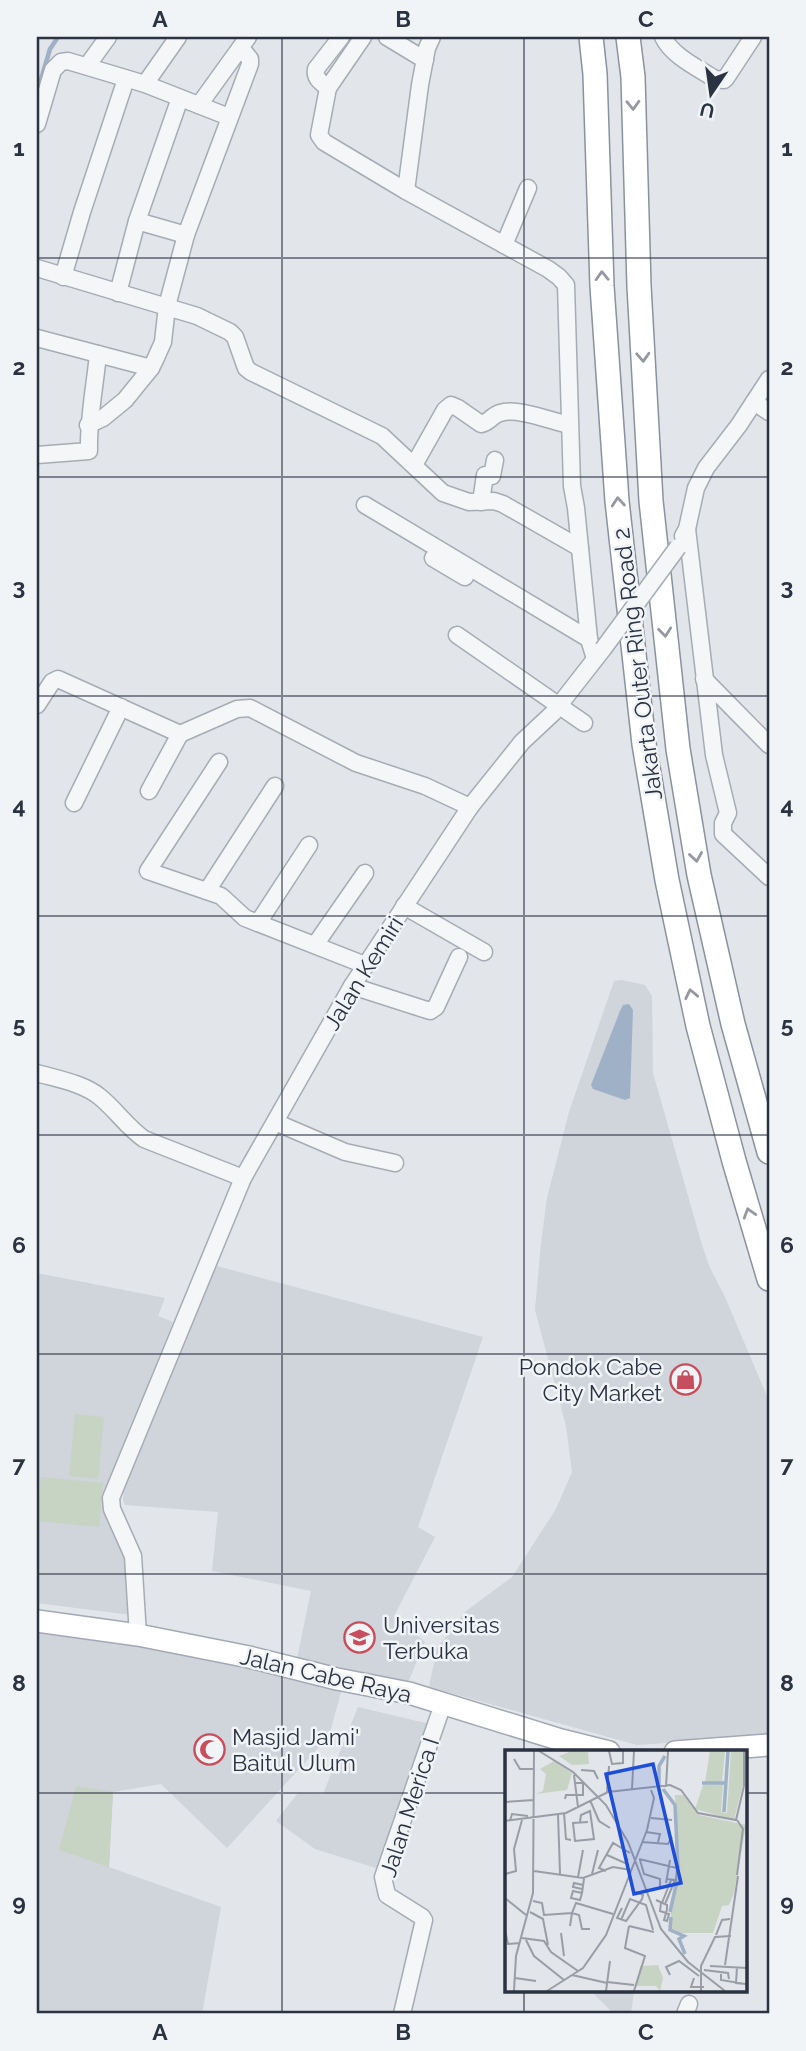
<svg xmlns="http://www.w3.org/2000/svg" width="806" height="2051" viewBox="0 0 806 2051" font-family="Raleway,sans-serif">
<rect width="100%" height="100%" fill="#e2e5ea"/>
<g fill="#d0d4db">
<polygon points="622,980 645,985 652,996 653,1073 702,1245 710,1268 725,1297 769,1401 769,1733 736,1738 637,1745 429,1687 437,1648 466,1611 512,1577 556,1509 572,1472 566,1426 535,1310 541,1243 547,1198 569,1112 614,981"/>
<polygon points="217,1266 483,1337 418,1527 435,1537 394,1616 425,1642 407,1685 347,1670 329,1736 227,1848 161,1784 113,1792 109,1867 221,1907 202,2014 37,2014 37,1632 52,1631 169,1649 294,1673 311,1591 212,1571 218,1512 125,1505 123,1500 124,1488 132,1467"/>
<polygon points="37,1273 165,1298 158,1316 173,1322 105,1493 126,1559 131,1615 37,1603"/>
<polygon points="358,1707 434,1725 376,1868 315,1849 276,1821 298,1793 323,1794"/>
<polygon points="590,1990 634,1990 631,2014 614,2014"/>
</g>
<g fill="#c7d3c3">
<polygon points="75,1414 104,1417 98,1479 69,1476"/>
<polygon points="41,1477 103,1483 99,1527 37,1521"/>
<polygon points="76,1786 113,1792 109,1867 59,1850"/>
</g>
<polygon fill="#9fb1c7" points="629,1004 633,1010 630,1098 625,1100 593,1089 591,1085 620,1011 623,1005"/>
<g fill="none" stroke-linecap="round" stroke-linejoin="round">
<polyline stroke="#9fb1c7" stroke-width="4.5" points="37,93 50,49 58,37"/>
<defs>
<g id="minor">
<polyline points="363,37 328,88 319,135 324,142 406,191 548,269 559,277 566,285 572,486 576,508 589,639 595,659"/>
<polyline points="387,37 425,60"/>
<path d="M663,37c9,19 35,31 52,42l9,1 2,-2 27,-41"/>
<polyline points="87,66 108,37"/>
<polyline points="145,84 178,37"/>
<path d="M328,88c-7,-6 -14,-10 -12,-19l25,-32"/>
<polyline points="199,105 248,37"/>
<polyline points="37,124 53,70 61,62 68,61 145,84 229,117"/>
<polyline points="406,191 420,85 427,48 432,37"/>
<polyline points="137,221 186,235"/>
<polyline points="504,245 528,188"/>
<polyline points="37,268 197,316 230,332 235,337 246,368 251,372 382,436 443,493 469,502 494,501 503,504 580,548"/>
<polyline points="63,277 82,212 126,79"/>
<polyline points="118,293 137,221 180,98"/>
<polyline points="37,338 151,368"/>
<polyline points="754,402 769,412"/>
<polyline points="88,425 103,418 125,400 151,368 155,360 163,342 167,306 186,235 250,64 250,59 241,48"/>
<path d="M37,455l52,-4c-1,-32 6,-65 9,-97"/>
<path d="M414,465l31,-55 6,-5 7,3 23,16c8,-1 11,-9 19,-11 17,-6 51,8 69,12"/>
<polyline points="481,502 485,475 492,476 495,460"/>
<polyline points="365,505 589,639"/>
<polyline points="687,529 714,755 728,813 723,823 723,834 769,877"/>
<polyline points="683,536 687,529 696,488 706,468 739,425 769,379"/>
<polyline points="433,558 465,577"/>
<polyline points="457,635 584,723"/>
<polyline points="704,679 769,745"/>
<polyline points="37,705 52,682 58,679 180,734 237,709 250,708 356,763 425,786 470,807"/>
<polyline points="219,762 148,871 221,896 245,918 365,965"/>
<polyline points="149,791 180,734"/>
<polyline points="74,803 121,707"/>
<polyline points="207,891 275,786"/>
<polyline points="404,906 484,952"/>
<polyline points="258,923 309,845"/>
<polyline points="315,945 365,873"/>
<polyline points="352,986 430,1011 436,1007 459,957"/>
<path d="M37,1073c20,6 46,10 63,24 16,13 27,30 44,42l99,39"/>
<polyline points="275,1122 345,1152 395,1163"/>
<polyline points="138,1635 133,1556 112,1509 111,1498 243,1178 352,986 470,807 522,742 553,713 603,649"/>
<polyline points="402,2014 424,1920 422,1917 387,1895 383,1877 443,1704"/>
<polyline points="685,2014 689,2004"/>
</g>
<g id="major">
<polyline points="37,1621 138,1635 249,1657 337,1679 409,1693 561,1740 609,1752"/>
<polyline points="675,1752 769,1745"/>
</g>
<g id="highway">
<polyline points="591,37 595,74 602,286 617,501 644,744 667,880 698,1026 734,1161 769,1279"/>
<polyline points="628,37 633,77 639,286 651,501 678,749 699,875 733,1024 769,1152"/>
</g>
</defs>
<use href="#minor" stroke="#a7acb4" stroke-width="19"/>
<use href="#major" stroke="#a2a9b5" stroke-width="24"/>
<use href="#highway" stroke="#8a929f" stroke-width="26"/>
<use href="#minor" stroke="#f4f6f8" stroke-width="16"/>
<use href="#major" stroke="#fff" stroke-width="21"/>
<use href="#highway" stroke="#fff" stroke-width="23"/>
<defs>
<polyline id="minor-bridge" points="603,649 678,547"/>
</defs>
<use href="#minor-bridge" stroke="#a7acb4" stroke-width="19" stroke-linecap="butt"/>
<use href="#minor-bridge" stroke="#f4f6f8" stroke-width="16"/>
</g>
<defs><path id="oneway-chevron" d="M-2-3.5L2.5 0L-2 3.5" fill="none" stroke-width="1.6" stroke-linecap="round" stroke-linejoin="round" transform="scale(1.75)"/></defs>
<g stroke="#9598a0">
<use href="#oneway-chevron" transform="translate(633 105) rotate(88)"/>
<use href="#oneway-chevron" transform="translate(602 276) rotate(-92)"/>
<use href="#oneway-chevron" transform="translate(643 357) rotate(87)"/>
<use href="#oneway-chevron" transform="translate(618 502) rotate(-95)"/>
<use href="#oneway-chevron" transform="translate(665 632) rotate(84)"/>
<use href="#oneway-chevron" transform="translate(696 857) rotate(81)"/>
<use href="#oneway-chevron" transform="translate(691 994) rotate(-102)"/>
<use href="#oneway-chevron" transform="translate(749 1213) rotate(-107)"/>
</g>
<path fill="none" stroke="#2b3241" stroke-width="2" stroke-opacity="0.55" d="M282,37v1977M524,37v1715M37,258h732M37,477h732M37,696h732M37,916h732M37,1135h732M37,1354h732M37,1574h732M37,1793h470M745,1793h24M524,1990v24"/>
<defs>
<symbol id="shop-ring" viewBox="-11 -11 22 22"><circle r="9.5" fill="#f1f4f7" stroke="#c74e5c" stroke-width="1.5"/><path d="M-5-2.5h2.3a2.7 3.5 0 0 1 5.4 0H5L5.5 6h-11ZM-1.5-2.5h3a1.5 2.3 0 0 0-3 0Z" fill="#c74e5c"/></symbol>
<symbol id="university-ring" viewBox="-11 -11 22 22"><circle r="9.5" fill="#f1f4f7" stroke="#c74e5c" stroke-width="1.5"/><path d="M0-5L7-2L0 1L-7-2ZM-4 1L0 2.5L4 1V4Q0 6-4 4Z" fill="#c74e5c"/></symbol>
<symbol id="mosque-ring" viewBox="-11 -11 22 22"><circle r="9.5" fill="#f1f4f7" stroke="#c74e5c" stroke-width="1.5"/><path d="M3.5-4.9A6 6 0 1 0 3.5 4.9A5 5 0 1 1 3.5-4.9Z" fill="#c74e5c"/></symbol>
</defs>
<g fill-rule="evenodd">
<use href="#shop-ring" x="668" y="1362" width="35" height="35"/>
<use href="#university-ring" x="342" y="1620" width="35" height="35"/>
<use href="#mosque-ring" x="192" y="1732" width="35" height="35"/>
</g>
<g text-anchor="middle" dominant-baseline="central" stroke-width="5" stroke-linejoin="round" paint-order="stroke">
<g font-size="23" fill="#2b3241" stroke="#f1f4f7">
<text transform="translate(637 664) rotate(-97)">Jakarta Outer Ring Road 2</text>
<text transform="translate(363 973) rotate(-58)">Jalan Kemiri</text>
<text transform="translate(326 1675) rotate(13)">Jalan Cabe Raya</text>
<text transform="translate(409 1807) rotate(-72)">Jalan Merica I</text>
</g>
<g font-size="23" fill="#2b3241" stroke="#f1f4f7" text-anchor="start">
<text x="662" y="1366" text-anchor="end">Pondok Cabe<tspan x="662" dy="26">City Market</tspan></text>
<text x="383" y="1624">Universitas<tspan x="383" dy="26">Terbuka</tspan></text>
<text x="232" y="1736">Masjid Jami'<tspan x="232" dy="26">Baitul Ulum</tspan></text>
</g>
</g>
<g transform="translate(505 1750)">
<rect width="242" height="242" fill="#e2e5ea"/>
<path d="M67,1l16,1 1,12 -17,1 -13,-9zM205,1h15l-3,31h-17zM226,1h12v33l-9,36 -39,-11 8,-24 20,-1 -2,28 6,1zM49,11l18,12 -5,17 -31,4 7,-3 3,-17 -6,-5zM170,45h8l16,20 47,10 -12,68 -5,12 -7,1 -9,27h-34l-8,-4v-27l8,-33zM153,215l5,13 -3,13 -4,-5h-20l4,-20z" fill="#c7d3c3"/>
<path fill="none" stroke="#9fb1c7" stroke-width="3.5" d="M197,33h24M154,35v-19l6,-10M158,39l12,16 3,63M219,62l4,-61M165,162l7,-31M166,167l-1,13 14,6 -5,3 6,15"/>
<path fill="none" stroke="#999da6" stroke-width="2" d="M34,1l34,21 33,33 22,37 33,87 27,33 37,29M104,1l3,13 11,-1v-12M9,9l6,10h13M76,20l13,1 4,8M69,25l4,32M161,37l2,-36M127,39l2,-38M102,42l2,-26M60,49l1,-4h17v-12h-9M85,50l9,21 11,7M0,52l28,-2M59,63l2,26 5,1M53,64l2,60M146,68l21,2M232,70l6,9 -6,46M0,71l61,-8 42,-21 62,-7 11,5 17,23 38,7 8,-34v-35M5,71l2,-7 16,2M75,72l1,-7 9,-4 4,28 -19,2 -2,-18 15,-1M141,82l14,2 -2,8M137,92l26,2 4,-7M102,105l18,8 3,-4M134,109l38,9 -1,12 -10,-1M135,110l4,14 16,5v8M29,121l49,7 30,-11 18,3M101,121l-7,-3 14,-25 17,10M0,124l11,-3 -2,-22 8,-29M87,124l6,-24M73,127l5,-27M161,133l4,-23M77,139l-9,-2 1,-4 9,2M77,143l-9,-2 -2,7 9,2 2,-7 2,-14v-1M0,148l21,17M151,150l11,5v4l-1,4 -2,7 3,1 2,-7 -9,-3 1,-8M28,151l9,2 2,12 28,-2 4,-10 37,11M157,153l9,-23M160,154l10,-24M117,158l-5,10 9,3 16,-22 1,-4 -7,-3M25,162l13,7 5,26M116,170l9,-21 16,6 7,25M65,176l2,-13 7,2 3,14h8M124,176l-4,22 20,8 -11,35M124,176l25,6M0,180l3,14 12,-1M56,183l3,23M211,185l6,-15 8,-1M17,188l22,3 7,11 27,19M21,190l8,16 30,24M220,215l13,-89M205,216l37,2M232,217l-1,16 10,1M199,220l24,3 1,6M216,224v6l24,4M67,225l35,8M165,225l-4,-8 13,-6 20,15M10,228l21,3M189,228l-3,9h13M102,232l27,3M9,241l2,-35 17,-63 1,-142M42,241l36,-23 23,-33 41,-105 7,-32 -3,-8M101,241l4,-30M196,241v-25l14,-29 16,-1"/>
<path fill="#1d4ed8" fill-opacity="0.15" stroke="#1d4ed8" stroke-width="3.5" d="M148,14l28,119 -47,11 -28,-120z"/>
<rect width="242" height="242" fill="none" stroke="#2b3241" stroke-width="3.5"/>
</g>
<rect width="806" height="2051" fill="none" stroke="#f1f4f7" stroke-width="77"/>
<g transform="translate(711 94) rotate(193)" stroke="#f1f4f7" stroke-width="5" paint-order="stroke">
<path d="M0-5L12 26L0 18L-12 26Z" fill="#2b3241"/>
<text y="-10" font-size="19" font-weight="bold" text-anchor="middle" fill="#2b3241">U</text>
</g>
<rect x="38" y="38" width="730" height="1974" fill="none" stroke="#2b3241" stroke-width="2.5"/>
<g font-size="23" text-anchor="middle" font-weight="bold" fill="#2b3241">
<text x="160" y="27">A</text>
<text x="403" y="27">B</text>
<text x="646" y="27">C</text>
<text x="19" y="156">1</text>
<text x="787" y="156">1</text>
<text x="19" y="375">2</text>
<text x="787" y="375">2</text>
<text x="19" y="595">3</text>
<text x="787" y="595">3</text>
<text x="19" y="814">4</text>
<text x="787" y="814">4</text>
<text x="19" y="1033">5</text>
<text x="787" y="1033">5</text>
<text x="19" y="1253">6</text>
<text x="787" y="1253">6</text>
<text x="19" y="1472">7</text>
<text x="787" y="1472">7</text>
<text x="19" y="1691">8</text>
<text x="787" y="1691">8</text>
<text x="19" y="1911">9</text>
<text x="787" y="1911">9</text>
<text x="160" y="2040">A</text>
<text x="403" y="2040">B</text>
<text x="646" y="2040">C</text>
</g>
</svg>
